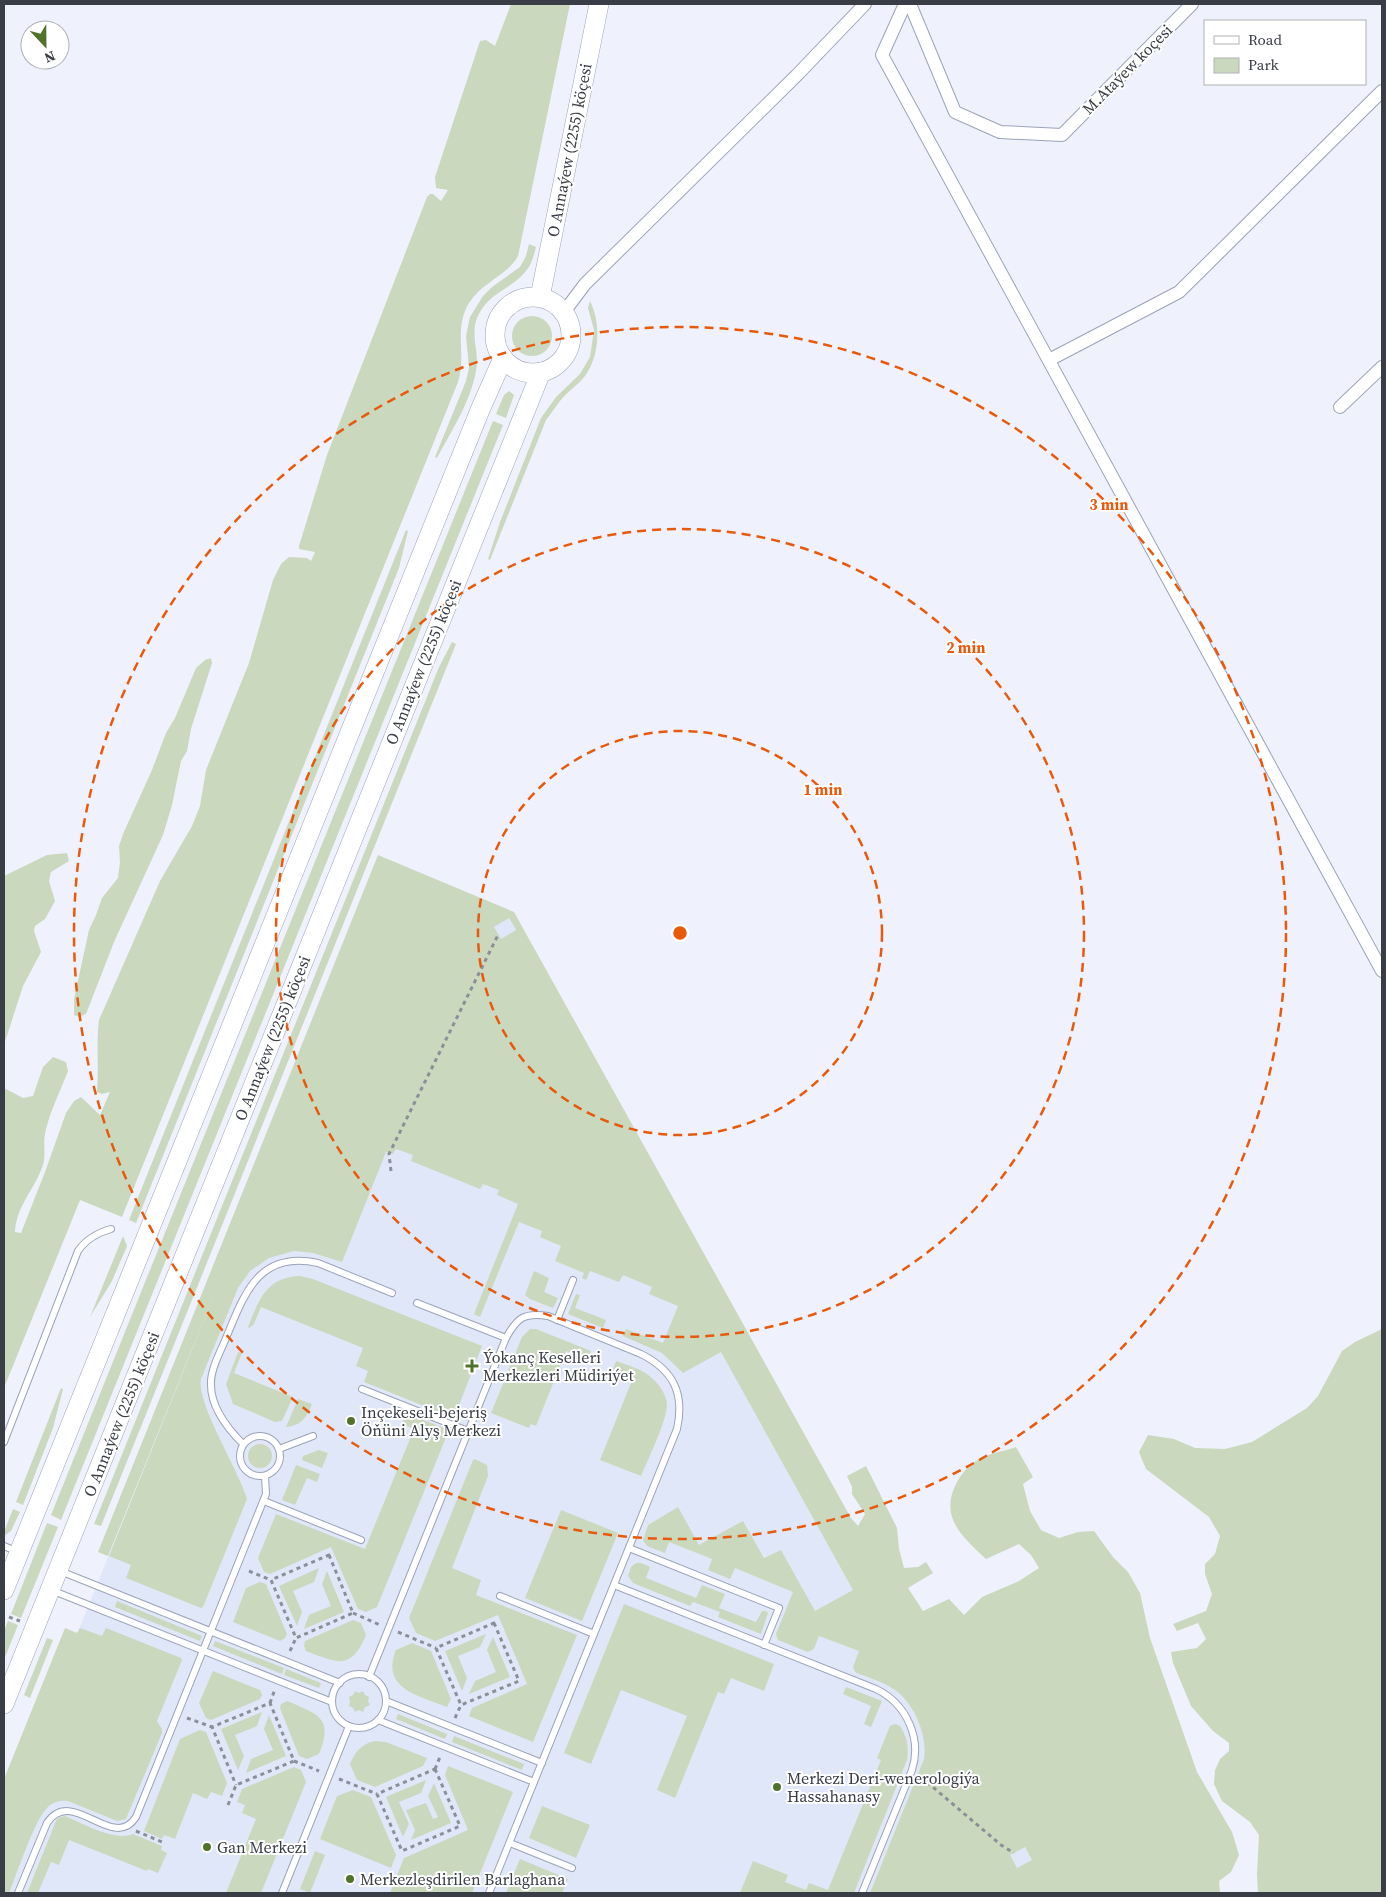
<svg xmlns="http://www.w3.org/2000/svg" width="1386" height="1897" viewBox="0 0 1386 1897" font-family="'Source Serif 4',serif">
<rect width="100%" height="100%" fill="#eff2fc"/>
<polygon fill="#e0e7f9" points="386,869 509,918 1036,1867 988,1893 4,1893 4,1815"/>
<g fill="#cad8be" fill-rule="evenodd">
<path d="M511,4h59l-52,252c-11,20 -36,26 -49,47 -16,27 -2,51 -11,79l-336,835 -42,-17 -76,188v-300l19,10 10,-2 10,-29 10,-10 13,5 2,9c-8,21 -19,42 -23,63 -2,10 1,21 -2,31 -8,24 -27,41 -28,67l6,1 24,-61 21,-59 8,-12 7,-4 19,18 10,-23 -8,2 -5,-2c2,-24 -1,-48 2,-72l61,-139 32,-55 8,-20 6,-36 43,-107 24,-83 8,-16 8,-7 18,1 4,3 4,-9 -16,-3v-3l28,-91 100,-258 3,-3h3l8,7 7,-11 -12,-2 -1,-11 45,-136 6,-1 9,6z"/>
<path d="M529,244l7,3c-2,8 -4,17 -10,24 -15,19 -37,20 -49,47 -7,18 3,35 -1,53 -6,32 -24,59 -39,87l-2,-1 31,-76 3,-13 -3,-32 4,-19 13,-21 9,-9 28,-20 6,-11z"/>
<path d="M590,301c11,22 10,54 -5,75 -7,9 -18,16 -25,25 -5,6 -9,13 -14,19l-56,140 -2,-1 12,-37 41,-104 15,-21 24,-23 10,-17 4,-27 -6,-22z"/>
<circle cx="532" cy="336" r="20"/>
<polygon points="509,391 514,395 506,418 496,414 504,395"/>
<polygon points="493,421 503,425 61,1520 51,1515"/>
<polygon points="406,530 408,531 399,568 136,1223 129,1220"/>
<polygon points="452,642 456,644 101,1526 94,1524 439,667"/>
<polygon points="211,658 212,663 191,729 187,751 181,761 172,805 163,835 114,942 86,1014 79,1017 74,1015 74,999 89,930 96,915 102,898 118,878 120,862 119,846 123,834 152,770 166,733 175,718 196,668 205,660"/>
<polygon points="67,853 69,861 51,872 49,881 55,901 45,919 35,926 34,931 41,952 23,986 4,1045 4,876 47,855"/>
<path d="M378,855l136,57 337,606 7,8 7,-12 -13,-20v-7l-5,-11 19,-10 31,62 2,21 5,19 14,-1 8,-5 7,11 -25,15 15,23 26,-12 15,16 18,-18 37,-16 20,-13 -8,-13 -12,-11 -33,15c-23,-22 -47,-41 -30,-75 5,-10 13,-19 23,-25 11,-6 26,-8 37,-12l17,30 -10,7 7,27 11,19 18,8 19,-6 16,-1 19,26 15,15 12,21 10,45 47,134 35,60 7,23 -8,17 -12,9 1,12h-350l54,-134c4,-23 -10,-56 -29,-69 -12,-9 -27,-12 -40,-18l-2,-5 6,-16 -40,-15 -5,13 -6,3 -30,-12 -2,-6 17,-42 -58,-24 -5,11 -22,-9 4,-11 -43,-17 -4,11 -18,-7 -4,-6 5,-15 30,-18 21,38 44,-24 21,37 17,-8 34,61 38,-21 -132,-238 -38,21 -21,-20 -39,-17 3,-7 37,14 15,-37 -29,-12 3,-7 -29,-12 -4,7 -29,-11 -4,9 -4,-2 2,-5 -29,-12 6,-15 -21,-9 2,-6 -23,-9 -39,95 -6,-3 44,-110 -21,-9 2,-5 -16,-6 -3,5 -69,-28 2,-6 -17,-6 -3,5 -7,-2 -44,110 -29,-9 -19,-2 -25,7 -19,13 -12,17 -37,91c-5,24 38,92 46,120l-44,108 -2,1 -75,-30 5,-13 -22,-9 116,-288 -117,288 -10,-4zM509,918l7,12 -15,9 -7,-12zM1025,1847l7,13 -15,8 -7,-13z"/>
<polygon points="123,1236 127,1246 112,1281 90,1317"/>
<polygon points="534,1271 549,1278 544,1292 558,1298 553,1308 530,1299 525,1295"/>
<path d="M300,1276l13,3 169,67 -28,72 -90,-36 4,-11 -12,-5 7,-18 -102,-41 -8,19 -1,-1 -2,3 -2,-1c11,-27 18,-50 52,-51z"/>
<polygon points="576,1294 580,1295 575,1308 606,1320 603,1328 568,1314"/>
<polygon points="530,1329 536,1329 591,1351 588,1359 566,1351 536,1426 531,1424 529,1428 491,1413 522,1337"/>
<polygon points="1382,1329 1382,1893 1258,1893 1257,1874 1259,1835 1250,1822 1222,1801 1214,1784 1215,1770 1220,1759 1229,1751 1229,1743 1213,1731 1191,1706 1173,1663 1171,1652 1197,1648 1206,1639 1198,1623 1177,1631 1173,1624 1206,1611 1212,1594 1205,1574 1205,1564 1215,1554 1220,1536 1209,1517 1146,1469 1139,1452 1148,1435 1174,1439 1195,1448 1225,1449 1252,1442 1307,1408 1318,1396 1342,1351 1355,1342"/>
<polygon points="238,1352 242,1353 234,1373 293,1397 282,1421 275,1422 233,1404 226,1384"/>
<path d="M616,1361c11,4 23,7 32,14 9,6 18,18 19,29 0,17 -19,55 -26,72l-41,-16 33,-82 -20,-9z"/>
<polygon points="61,1388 63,1389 53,1428 23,1505 16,1502"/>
<path d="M298,1399l14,5c-5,13 -11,22 -26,23z"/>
<polygon points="406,1413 449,1430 377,1607 366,1612 358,1609 331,1547 270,1574 264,1572 258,1558 276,1514 365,1549 414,1429 402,1424"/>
<circle cx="260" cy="1456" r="12"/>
<polygon points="319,1450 328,1453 322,1468 302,1460 303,1456"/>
<polygon points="475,1459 487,1465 488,1476 452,1568 481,1580 476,1595 577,1635 533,1742 469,1716 472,1708 527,1684 498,1615 435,1641 416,1633 409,1618 473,1460"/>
<polygon points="296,1465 320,1474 317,1482 307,1478 295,1505 282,1500"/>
<polygon points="13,1509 20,1512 11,1531 4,1536 4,1532"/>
<polygon points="561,1510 618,1533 582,1621 525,1598"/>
<polygon points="47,1523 58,1527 21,1618 11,1614"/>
<polygon points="636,1563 641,1563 650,1567 646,1578 696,1598 702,1585 725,1594 719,1608 756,1622 762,1611 766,1611 768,1613 761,1634 718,1617 720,1612 693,1602 690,1606 633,1583 628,1576 631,1567"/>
<polygon points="319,1568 314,1582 293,1591 302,1612 297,1626 279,1586"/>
<polygon points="327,1571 344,1612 304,1629 309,1615 331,1606 322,1584"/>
<polygon points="260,1582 266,1584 287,1634 285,1638 280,1641 233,1622 246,1588"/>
<polygon points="117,1601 202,1636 200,1641 115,1607"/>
<polygon points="624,1604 774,1664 764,1691 731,1678 724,1694 718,1692 675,1798 657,1790 687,1716 621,1690 591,1764 564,1753"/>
<path d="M353,1620l8,3 5,12c-15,36 -29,28 -60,16l-2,-5 1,-5z"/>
<polygon points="8,1621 18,1625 4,1660 4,1631"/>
<path d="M65,1628l12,5 3,-5 22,8 4,-8 75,30 1,2 -25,61 5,8v4l-36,86 -9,2 -49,-20c-8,-1 -16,1 -21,7 -13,13 -30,66 -38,85h-5v-114z"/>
<polygon points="486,1634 480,1647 458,1656 467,1678 462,1691 445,1651"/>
<polygon points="493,1637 510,1677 469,1694 475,1681 496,1672 487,1650"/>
<polygon points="47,1638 53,1640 30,1698 24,1695"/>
<polygon points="215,1641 284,1668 282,1674 213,1646"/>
<path d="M412,1643l19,8 20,48 -4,8c-27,-11 -67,-18 -51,-57z"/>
<polygon points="286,1669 321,1683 319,1688 284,1675"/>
<polygon points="213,1671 260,1690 262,1695 260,1699 211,1720 206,1718 199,1703"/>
<polygon points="846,1687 882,1701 871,1727 864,1724 871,1706 843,1694"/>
<polygon points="355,1691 359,1693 363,1691 365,1695 369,1697 368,1701 370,1705 365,1707 363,1712 359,1710 355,1712 353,1708 349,1706 350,1702 349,1697 353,1695"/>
<path d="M287,1701c31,13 47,17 32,53l-12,5 -8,-3 -19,-48 1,-4z"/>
<polygon points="262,1712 257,1726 235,1735 244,1756 238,1770 221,1729"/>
<polygon points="398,1714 447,1734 445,1739 396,1719"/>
<polygon points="269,1715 286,1756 246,1773 251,1759 273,1750 264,1729"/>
<path d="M895,1724l5,2c7,10 9,22 7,34l-53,133h-114l13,-32 35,14 -3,7 21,8 3,-7 19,7 53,-130 -4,-2 13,-32z"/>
<polygon points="200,1730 206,1732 227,1783 222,1796 211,1792 207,1799 193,1793 175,1839 164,1835 162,1839 144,1831 180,1739"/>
<polygon points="454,1736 524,1764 522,1770 452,1742"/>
<path d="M375,1741l11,1 41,16 -4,8 -48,21 -18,-7 -7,-16c5,-12 11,-20 25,-23z"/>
<polygon points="448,1766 513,1792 472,1893 390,1893 404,1858 468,1830 445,1775"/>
<polygon points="294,1767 301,1770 306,1782 261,1893 226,1893 256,1819 242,1813 245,1805 237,1802 242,1789"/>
<polygon points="426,1780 421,1793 399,1802 409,1824 403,1837 386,1797"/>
<polygon points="434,1783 451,1823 411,1840 415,1830 406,1810 426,1803 433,1819 438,1817 428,1796"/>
<polygon points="353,1790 371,1797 396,1855 391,1868 320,1839 337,1796"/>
<polygon points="542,1806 590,1825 576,1858 529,1838"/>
<path d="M65,1816c17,7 50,26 68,18l29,12 -1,4 6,3 -9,20 -10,-4 -1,2 -78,-31 -10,25 -8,-3 -13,31h-11l29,-72 2,-3z"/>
<polygon points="315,1851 325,1855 310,1893 300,1889"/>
<polygon points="520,1859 568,1879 562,1893 506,1893"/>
</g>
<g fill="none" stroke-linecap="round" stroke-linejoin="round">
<defs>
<g id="service">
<polyline points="417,1303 506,1338"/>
<polyline points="557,1320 573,1280"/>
<polyline points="362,1389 468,1431"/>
<circle cx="260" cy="1456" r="20"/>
<path d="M4,1442l74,-191c8,-12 19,-18 33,-22"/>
<path d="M243,1444c-15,-15 -32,-36 -32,-59 -1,-15 9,-32 15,-47 18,-43 32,-88 92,-75l74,30"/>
<polyline points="279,1449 313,1436"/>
<polyline points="264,1501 361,1540"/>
<polyline points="4,1546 18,1552"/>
<polyline points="629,1548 779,1608 764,1645"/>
<polyline points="60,1571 340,1683"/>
<path d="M614,1585l262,104c31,15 46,50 36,81l-50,123"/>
<polyline points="51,1590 332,1702"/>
<polyline points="500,1596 594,1634"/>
<circle cx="359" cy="1701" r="27"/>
<path d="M369,1677l137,-339c11,-20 18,-26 42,-22l93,38c32,16 44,39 36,75l-188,464"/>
<polyline points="386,1701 542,1763"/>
<polyline points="378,1720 534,1782"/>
<polyline points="510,1843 572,1868"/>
<path d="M18,1893l29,-70c25,-38 66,30 89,-6l130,-323 -1,-18"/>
<polyline points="282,1893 349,1726"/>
</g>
<g id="minor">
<polyline points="905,4 882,55 1382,971"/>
<polyline points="910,4 955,112 1000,132 1062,135 1192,4"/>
<polyline points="564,312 585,284 797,75 865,4"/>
<polyline points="1049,360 1179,292 1382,91"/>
<polyline points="1340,407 1382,367"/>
</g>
<g id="secondary">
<circle cx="533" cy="335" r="38"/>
<polyline points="540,297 599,4"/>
<polyline points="4,1590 480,410 503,358"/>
<polyline points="4,1704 541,372"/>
</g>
</defs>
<use href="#service" stroke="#9ba3b9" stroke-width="8"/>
<use href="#minor" stroke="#9ba3b9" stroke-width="14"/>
<use href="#secondary" stroke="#9ba3b9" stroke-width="20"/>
<g stroke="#8b8f98" stroke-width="3" stroke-dasharray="4 4" stroke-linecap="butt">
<polyline points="391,1171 389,1154 499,933"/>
<polygon points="329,1555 353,1613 296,1638 271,1580"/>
<polyline points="249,1571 271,1580"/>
<polyline points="353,1613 380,1625"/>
<polyline points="9,1617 20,1621"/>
<polygon points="494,1623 519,1681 461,1705 436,1648"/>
<polyline points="398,1632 436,1648"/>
<polyline points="290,1651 296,1638"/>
<polyline points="270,1703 275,1689"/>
<polyline points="187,1718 212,1727"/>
<polyline points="455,1718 461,1705"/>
<polyline points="294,1761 319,1771"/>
<polygon points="435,1769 460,1826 402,1851 377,1794"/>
<polyline points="435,1769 440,1757"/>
<polyline points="921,1777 1001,1845 1014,1853"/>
<polyline points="339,1779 377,1794"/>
<polyline points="228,1805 236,1785 294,1761 270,1703 212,1727 236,1785"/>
<polyline points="136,1831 162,1842"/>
</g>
<use href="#service" stroke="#fff" stroke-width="6"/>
<use href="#minor" stroke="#fff" stroke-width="12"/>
<use href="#secondary" stroke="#fff" stroke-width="19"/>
</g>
<g fill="none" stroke="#e8590c" stroke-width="2.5" stroke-dasharray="9 6">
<circle cx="680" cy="933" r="202"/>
<circle cx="680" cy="933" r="404"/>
<circle cx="680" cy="933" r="606"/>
</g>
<g fill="#517229" stroke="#fff" stroke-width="2">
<path d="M469.5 1358.5h5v5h5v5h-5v5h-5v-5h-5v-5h5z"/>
<circle cx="351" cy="1421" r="5"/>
<circle cx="777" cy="1787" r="5"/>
<circle cx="207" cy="1847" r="5"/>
<circle cx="350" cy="1879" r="5"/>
</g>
<g text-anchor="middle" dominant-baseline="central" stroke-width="4" stroke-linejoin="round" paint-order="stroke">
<g font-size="16" fill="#393d46" stroke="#fff">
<text transform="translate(1127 69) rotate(-45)">M.Ataýew koçesi</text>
<text transform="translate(569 150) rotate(-79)">O Annaýew (2255) köçesi</text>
<text transform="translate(423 662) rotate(-68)">O Annaýew (2255) köçesi</text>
<text transform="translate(272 1038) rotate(-68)">O Annaýew (2255) köçesi</text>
<text transform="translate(121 1414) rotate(-68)">O Annaýew (2255) köçesi</text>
</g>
<g font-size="16" fill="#393d46" stroke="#fff" text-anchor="start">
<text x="483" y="1357">Ýokanç Keselleri<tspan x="483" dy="18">Merkezleri Müdiriýet</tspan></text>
<text x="361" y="1412">Inçekeseli-bejeriş<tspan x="361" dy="18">Öňüni Alyş Merkezi</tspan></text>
<text x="787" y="1778">Merkezi Deri-wenerologiýa<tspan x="787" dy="18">Hassahanasy</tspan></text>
<text x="217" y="1847">Gan Merkezi</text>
<text x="360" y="1879">Merkezleşdirilen Barlaghana</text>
</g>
</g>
<circle cx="680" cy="933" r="8" fill="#e8590c" stroke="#fff" stroke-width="2.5"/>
<g font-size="15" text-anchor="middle" font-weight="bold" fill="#e8590c" stroke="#fff" stroke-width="4" stroke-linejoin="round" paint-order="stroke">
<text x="1109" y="510">3 min</text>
<text x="966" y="653">2 min</text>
<text x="823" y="795">1 min</text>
</g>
<rect width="1386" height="1897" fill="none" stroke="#393d46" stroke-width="10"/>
<rect x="1204" y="20" width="162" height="65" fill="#ffffff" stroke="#b0b1b5"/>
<rect x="1214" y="36" width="25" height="8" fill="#ffffff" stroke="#b0b1b5"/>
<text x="1248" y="45" font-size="15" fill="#393d46">Road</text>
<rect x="1214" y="58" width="25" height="15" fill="#cad8be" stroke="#b0b1b5"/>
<text x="1248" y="70" font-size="15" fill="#393d46">Park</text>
<g transform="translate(45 45) rotate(158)"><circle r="24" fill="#ffffff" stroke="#b0b1b5"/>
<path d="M0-4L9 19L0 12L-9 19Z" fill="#517229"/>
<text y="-8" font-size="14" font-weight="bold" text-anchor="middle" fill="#393d46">N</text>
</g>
</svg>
